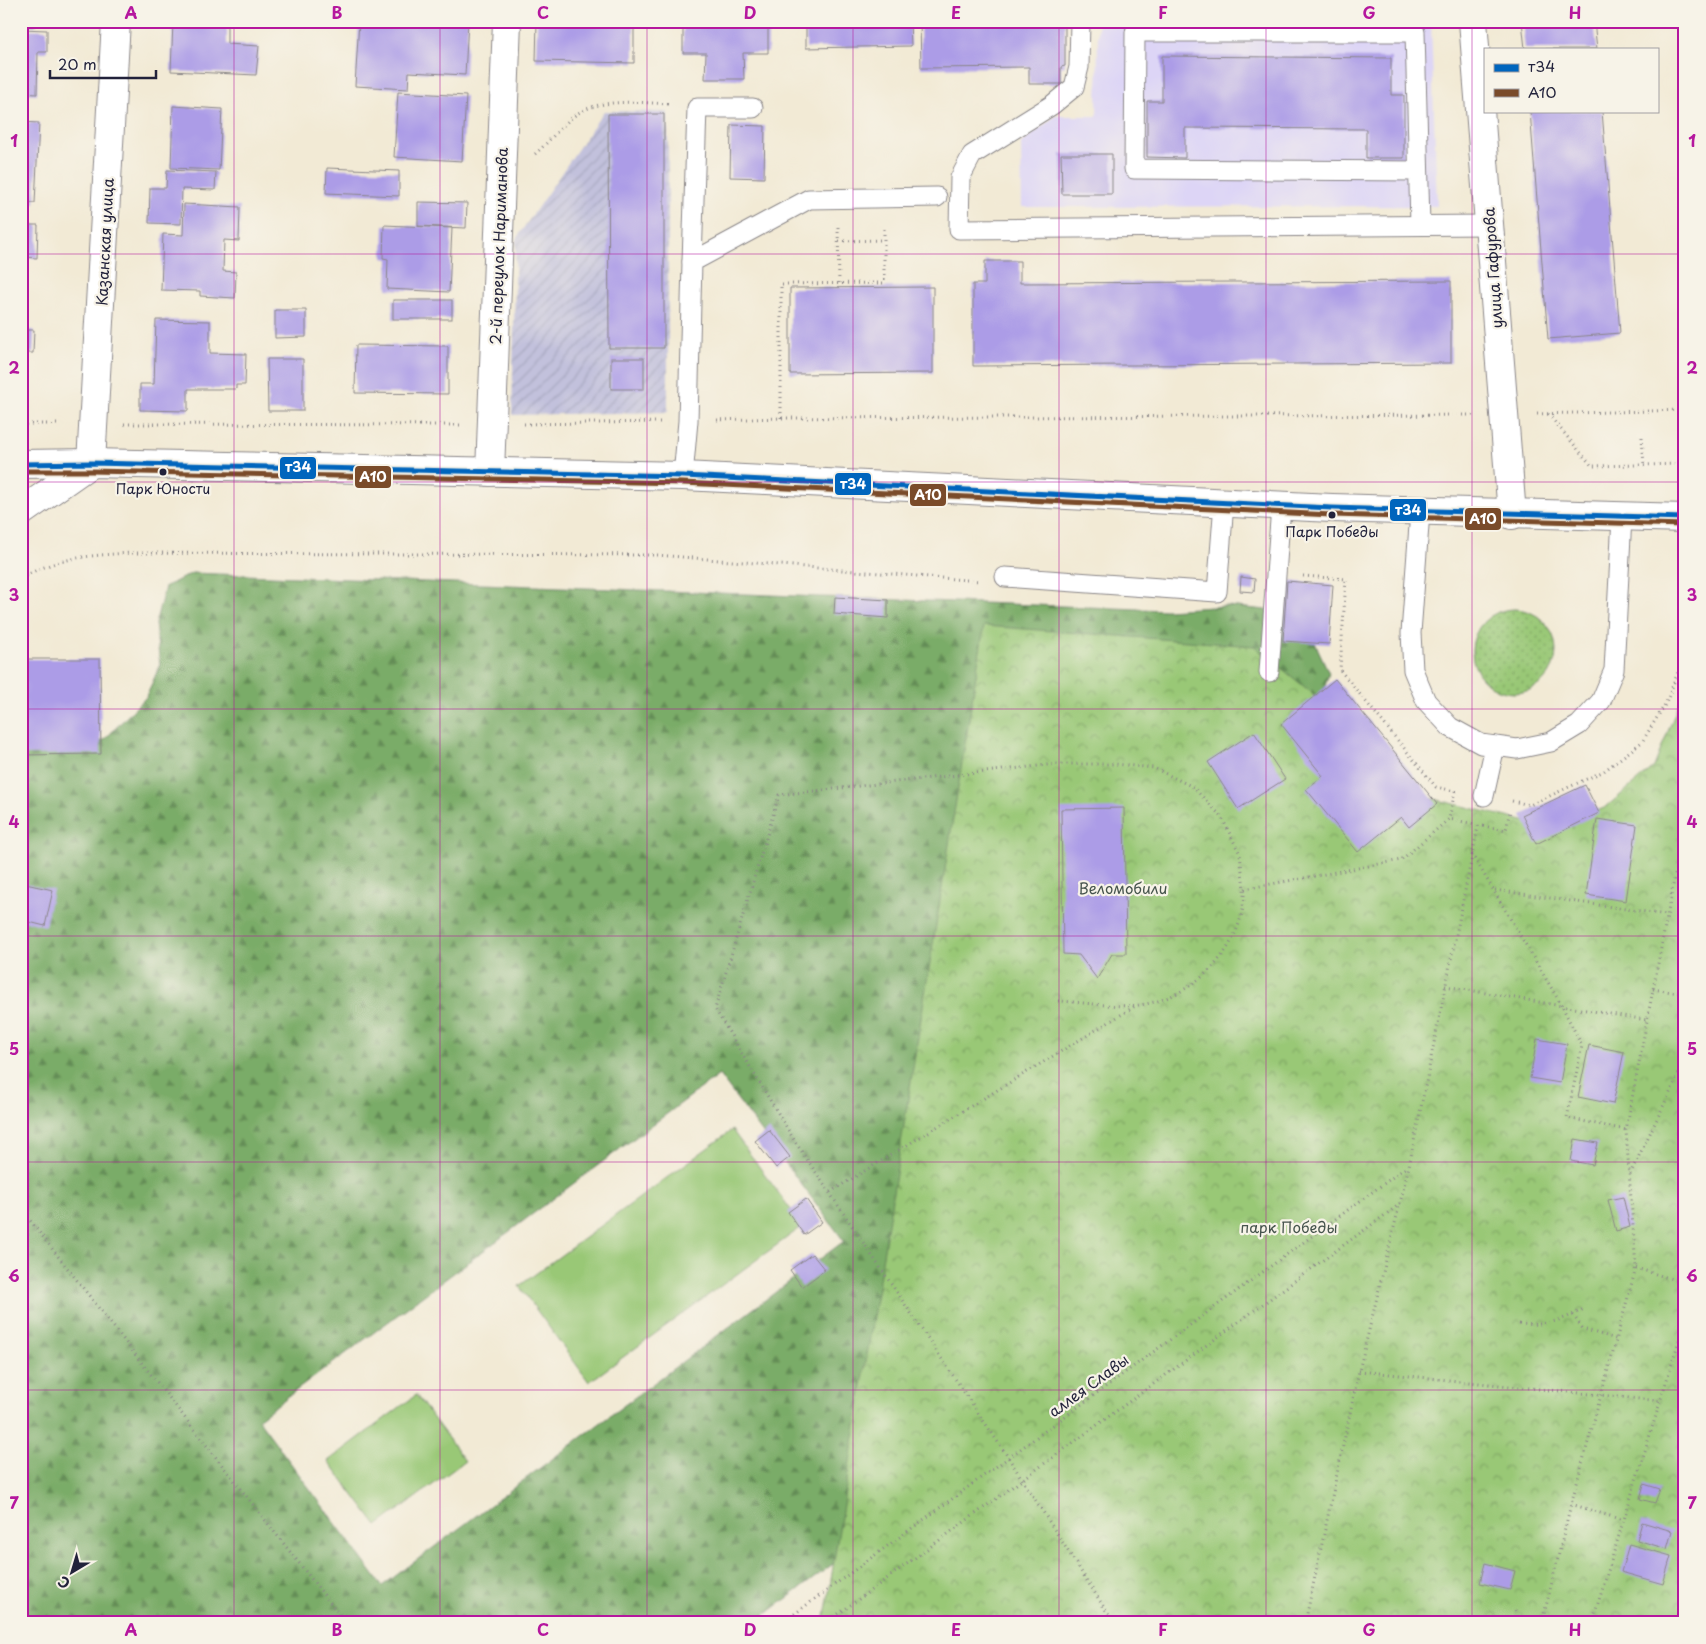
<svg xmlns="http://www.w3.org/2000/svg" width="1706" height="1644" viewBox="0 0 1706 1644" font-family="'Playpen Sans',sans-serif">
<defs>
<pattern id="industrial-furrows" width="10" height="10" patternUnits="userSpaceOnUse" patternTransform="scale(1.25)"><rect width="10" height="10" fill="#c2c1dc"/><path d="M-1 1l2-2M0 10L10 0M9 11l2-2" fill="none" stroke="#a6a6be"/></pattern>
<pattern id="grass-dots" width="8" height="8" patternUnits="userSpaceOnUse" patternTransform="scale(1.25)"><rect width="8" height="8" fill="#99c876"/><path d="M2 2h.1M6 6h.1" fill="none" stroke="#7ca262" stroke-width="1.8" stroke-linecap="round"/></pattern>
<pattern id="forest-firs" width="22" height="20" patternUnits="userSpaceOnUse" patternTransform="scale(1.25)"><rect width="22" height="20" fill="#7aac67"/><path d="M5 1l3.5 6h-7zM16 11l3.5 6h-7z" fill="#648c56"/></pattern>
<pattern id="park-crowns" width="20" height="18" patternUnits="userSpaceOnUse" patternTransform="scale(1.25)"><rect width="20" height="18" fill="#99c876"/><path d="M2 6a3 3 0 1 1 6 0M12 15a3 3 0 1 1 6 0" fill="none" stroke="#7ca262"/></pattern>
</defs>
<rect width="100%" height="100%" fill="#f7f3e8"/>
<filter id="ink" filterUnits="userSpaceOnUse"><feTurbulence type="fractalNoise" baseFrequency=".02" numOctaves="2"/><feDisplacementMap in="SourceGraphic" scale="10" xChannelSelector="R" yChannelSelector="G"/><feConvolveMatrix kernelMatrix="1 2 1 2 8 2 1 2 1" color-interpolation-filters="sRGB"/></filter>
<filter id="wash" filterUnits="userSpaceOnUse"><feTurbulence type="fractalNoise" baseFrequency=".0096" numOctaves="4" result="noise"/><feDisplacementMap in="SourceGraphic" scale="20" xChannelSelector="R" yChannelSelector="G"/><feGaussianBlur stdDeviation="1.12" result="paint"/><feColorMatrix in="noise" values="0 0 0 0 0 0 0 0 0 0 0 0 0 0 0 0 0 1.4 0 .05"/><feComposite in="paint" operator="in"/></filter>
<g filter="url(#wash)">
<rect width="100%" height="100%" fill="#f2ead5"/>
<polygon fill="#ddd5f6" points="1098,21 1431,21 1437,206 1022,207 1021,144 1055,116 1097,116"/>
<polygon fill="url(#industrial-furrows)" points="604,111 668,112 668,412 512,415 516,239"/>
<circle fill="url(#grass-dots)" stroke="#5e7558" cx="1514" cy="651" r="42"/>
<path fill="url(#forest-firs)" stroke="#4e6751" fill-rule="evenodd" d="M192,573l974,37 61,-4 50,5 34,23 18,39 -7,23 -113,587 -455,340h-733v-885l30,2h53l42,-43 14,-32 -5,-41 10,-37zM719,1075l125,166 -462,345 -124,-167z"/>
<polygon fill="url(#park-crowns)" stroke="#5e7558" points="984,626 1254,646 1317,697 1398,790 1556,829 1606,807 1654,767 1685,688 1685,1623 824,1623"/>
<g fill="#99c876" stroke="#5e7558">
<polygon points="732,1130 803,1226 589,1382 519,1286"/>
<polygon points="416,1395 465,1461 377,1526 328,1461"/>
</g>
<g id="blocks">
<g fill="#ac9ce7">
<rect x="21" y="21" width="14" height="5"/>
<polygon points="359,21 468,21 465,75 409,72 408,89 355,86"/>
<polygon points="537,21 634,21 634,63 536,61"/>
<polygon points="683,21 768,21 768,53 743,53 744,79 705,79 706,53 683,53"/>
<polygon points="806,21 910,21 911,46 806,48"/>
<polygon points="920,21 1065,21 1065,66 1061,67 1061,84 1029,84 1029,67 921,68"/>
<polygon points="1522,21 1594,21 1597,49 1525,49"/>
<polygon points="173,22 227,25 227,44 259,46 256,75 171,71"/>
<polygon points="21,29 47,30 47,52 38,52 37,94 21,93"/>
<polygon points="1162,56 1391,58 1391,95 1404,95 1404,158 1366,158 1366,129 1185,128 1185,158 1147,157 1147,101 1162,101"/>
<polygon points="398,92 466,96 462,161 394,157"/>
<polygon points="173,106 222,109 219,170 171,168"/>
<polygon points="1530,111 1602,111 1620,333 1548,339"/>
<polygon points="608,114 664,114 664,348 609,348"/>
<polygon points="21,122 39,123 35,203 21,202"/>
<polygon points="731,125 765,126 764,178 730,177"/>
<polygon points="1061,154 1112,154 1112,194 1062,194"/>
<polygon points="327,168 399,171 399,196 326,193"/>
<polygon points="167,170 216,172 215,190 182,189 181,224 149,223 150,188 166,188"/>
<polygon points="418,202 467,203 466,228 418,226"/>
<polygon points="184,204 240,207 239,241 224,240 223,271 236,272 235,298 200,296 200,291 161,290 163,234 183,235"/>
<polygon points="21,225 38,225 37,258 21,257"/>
<polygon points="384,225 452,228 449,292 387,289 388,259 383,258"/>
<polygon points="985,261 1020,261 1020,283 1451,281 1451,363 973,366 973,284 985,284"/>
<polygon points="933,287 933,373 790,374 790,288"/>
<rect x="393" y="300" width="59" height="19"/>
<polygon points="275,310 306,310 306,337 275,338"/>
<polygon points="156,320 210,321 210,353 246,354 245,385 236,385 236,389 188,389 188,411 140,410 140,384 154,384"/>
<polygon points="21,330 34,330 33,353 21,353"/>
<polygon points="356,345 448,346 448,394 355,393"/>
<rect x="611" y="358" width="33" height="31"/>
<polygon points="267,359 303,359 303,411 268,411"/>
<polygon points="1241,577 1255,579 1254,592 1240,591"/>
<polygon points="1287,581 1333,585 1329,644 1283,641"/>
<polygon points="835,597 888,600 888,618 834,614"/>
<polygon points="21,659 100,659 101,754 21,755"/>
<polygon points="1335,679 1437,804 1409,827 1401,817 1358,852 1306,789 1323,776 1281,724"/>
<polygon points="1254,732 1285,779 1238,809 1208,762"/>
<polygon points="1585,785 1599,813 1536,844 1522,815"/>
<polygon points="1124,808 1126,954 1112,954 1097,979 1079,955 1063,954 1061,809"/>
<polygon points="1597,819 1637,825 1626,901 1586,895"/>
<polygon points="21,883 53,890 45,926 21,920"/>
<polygon points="1537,1039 1567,1044 1560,1083 1530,1078"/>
<polygon points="1589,1045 1624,1052 1613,1104 1578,1097"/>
<polygon points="769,1130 790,1157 776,1168 755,1141"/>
<polygon points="1575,1139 1598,1143 1593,1165 1571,1161"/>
<polygon points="1623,1197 1630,1227 1616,1231 1608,1200"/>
<polygon points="806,1199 822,1222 804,1235 788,1212"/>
<polygon points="812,1254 825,1270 802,1287 790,1270"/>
<polygon points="1644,1484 1660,1489 1655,1503 1640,1499"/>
<polygon points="1642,1522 1672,1531 1667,1549 1637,1540"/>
<polygon points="1629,1544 1671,1556 1663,1584 1621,1572"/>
<polygon points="1485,1563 1515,1571 1510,1590 1480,1583"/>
</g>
</g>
</g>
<g filter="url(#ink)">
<use href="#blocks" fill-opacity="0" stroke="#8a8688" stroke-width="1"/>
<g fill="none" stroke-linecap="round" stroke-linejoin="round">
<defs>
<g id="lane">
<polyline points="1080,21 1079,67 1074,87 1052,105 972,155 960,178 959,229 1489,225"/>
<polyline points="1418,171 1134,169 1135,32 1415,32 1420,225"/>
<polyline points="692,262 697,108 753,108"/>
<polyline points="683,476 688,421 692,262 809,199 937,197"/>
<polyline points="1420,512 1411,633 1413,670 1426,701 1450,727 1481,744 1517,749 1551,742 1579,725 1601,701 1614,670 1622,517"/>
<polyline points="1005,577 1217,592 1224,503"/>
<polyline points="1269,672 1281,506"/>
<polyline points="1484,796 1495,746"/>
</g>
<g id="street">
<polyline points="1473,21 1512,515"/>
<polyline points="91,463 116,21"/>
<polyline points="490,472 507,21"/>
</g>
<g id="secondary">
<polyline points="21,464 91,463 683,476 1332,508 1685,518"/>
<polyline points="21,512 91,463"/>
</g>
</defs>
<use href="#lane" stroke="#8a8688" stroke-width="21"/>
<use href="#street" stroke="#8a8688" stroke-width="30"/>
<use href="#secondary" stroke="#8a8688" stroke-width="30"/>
<g stroke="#8a8688" stroke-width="3" stroke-dasharray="1 4" stroke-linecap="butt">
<path d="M535,154c14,-12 25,-27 39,-38 25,-19 67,-13 97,-12"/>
<polyline points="838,227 839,284"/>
<polyline points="839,241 884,240"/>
<polyline points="1537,414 1685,410"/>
<polyline points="1548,414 1592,466 1685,464"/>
<polyline points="781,418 781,284 884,283 884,226"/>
<polyline points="717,420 781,418 1473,415"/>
<polyline points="21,424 61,424"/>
<polyline points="124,424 461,425"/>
<polyline points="524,424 661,422"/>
<polyline points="1642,437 1644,465"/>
<polyline points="1303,576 1346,579 1340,670 1436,787 1455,791 1449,819"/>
<path d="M21,578c37,-21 71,-23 112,-25l524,2 322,26"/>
<polyline points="1512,801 1530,805 1604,771 1642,742 1666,703 1685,654"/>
<polyline points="1483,826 1506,830 1510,810"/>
<polyline points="1472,854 1562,1006 1647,1020"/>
<polyline points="1495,890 1667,915"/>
<polyline points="1445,986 1562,1006 1582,1046 1567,1118 1626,1130"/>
<polyline points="1653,989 1685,994"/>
<path d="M1058,1001c25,1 57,7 81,4 56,-7 107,-58 105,-116"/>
<polyline points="1678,1073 1685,1077"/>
<polyline points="1630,1174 1685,1062"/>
<polyline points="830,1192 1137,1005"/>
<polyline points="21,1209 346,1623"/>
<polyline points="1636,1268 1685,1283"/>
<polyline points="1573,1315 1583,1329 1616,1339"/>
<path d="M1519,1324c25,2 44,-3 66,-16"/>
<polyline points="1359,1371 1660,1401"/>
<polyline points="1571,1504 1623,1520"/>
<polyline points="1515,1611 1520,1623"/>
<polyline points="782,1623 1408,1166"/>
<polyline points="826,1623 1400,1204"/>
<polyline points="1114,1623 1008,1457 796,1143 715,1009 779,795 1056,764 1114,764 1154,768 1193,787 1221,816 1240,854 1244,889 1401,860 1449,819 1475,824"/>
<polyline points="1305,1623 1359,1371 1409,1166 1479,822"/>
<polyline points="1542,1623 1571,1504 1636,1268 1626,1130 1680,849"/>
<polyline points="1592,1623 1685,1321"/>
</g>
<use href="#lane" stroke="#fff" stroke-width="19"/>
<use href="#street" stroke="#fff" stroke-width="28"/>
<use href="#secondary" stroke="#fff" stroke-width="28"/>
<defs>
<polyline id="bus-1" points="21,464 91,463 683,476 1332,508 1685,518"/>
<polyline id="bus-2" points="21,471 91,471 683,483 1332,515 1685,525"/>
</defs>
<use href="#bus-1" stroke="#f7f3e8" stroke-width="9"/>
<use href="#bus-2" stroke="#f7f3e8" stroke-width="9"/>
<use href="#bus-1" stroke="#0065bd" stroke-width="5"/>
<use href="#bus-2" stroke="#7a4b2a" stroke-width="5"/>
</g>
</g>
<path fill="none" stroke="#b5179e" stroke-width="1" stroke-opacity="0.55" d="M234,21v1602M440,21v1602M647,21v1602M853,21v1602M1059,21v1602M1266,21v1602M1472,21v1602M21,254h1664M21,482h1664M21,709h1664M21,936h1664M21,1162h1664M21,1390h1664"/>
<g fill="#22223b" stroke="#f7f3e8" stroke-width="2">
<circle cx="163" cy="472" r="4.5"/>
<circle cx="1332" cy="515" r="4.5"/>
</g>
<g text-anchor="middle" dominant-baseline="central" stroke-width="4.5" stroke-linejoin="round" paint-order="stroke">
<g font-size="14" fill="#22223b" stroke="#f7f3e8">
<text x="163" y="488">Парк Юности</text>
<text x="1332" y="531">Парк Победы</text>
</g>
<g font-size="15" fill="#22223b" stroke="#f7f3e8">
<text transform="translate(104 242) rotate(-87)">Казанская улица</text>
<text transform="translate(498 246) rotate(-88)">2-й переулок Нариманова</text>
<text transform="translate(1492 268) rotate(-94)">улица Гафурова</text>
<text transform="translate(1088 1385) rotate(-36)">аллея Славы</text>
</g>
<g font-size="15" fill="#46544d" stroke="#f7f3e8">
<text x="1123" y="887">Веломобили</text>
<text x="1289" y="1226">парк Победы</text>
</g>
</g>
<g stroke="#f7f3e8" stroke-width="2">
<rect x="279" y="456" width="38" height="24" rx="5" fill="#0065bd"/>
<rect x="354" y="465" width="38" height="24" rx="5" fill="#7a4b2a"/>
<rect x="834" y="472" width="38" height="24" rx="5" fill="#0065bd"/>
<rect x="909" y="483" width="38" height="24" rx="5" fill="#7a4b2a"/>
<rect x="1389" y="498" width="38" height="24" rx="5" fill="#0065bd"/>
<rect x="1464" y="507" width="38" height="24" rx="5" fill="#7a4b2a"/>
</g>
<g font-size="14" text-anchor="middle" font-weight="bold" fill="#fff">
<text x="298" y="472">т34</text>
<text x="373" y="482">А10</text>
<text x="853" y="489">т34</text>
<text x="928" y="500">А10</text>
<text x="1408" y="515">т34</text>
<text x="1483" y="524">А10</text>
</g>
<rect width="1706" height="1644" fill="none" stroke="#f7f3e8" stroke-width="55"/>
<rect x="1484" y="48" width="175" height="65" fill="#f7f3e8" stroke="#a29fa3"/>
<rect x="1494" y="64" width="25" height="8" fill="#0065bd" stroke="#a29fa3"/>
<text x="1528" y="72" font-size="15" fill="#22223b">т34</text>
<rect x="1494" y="89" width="25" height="8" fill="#7a4b2a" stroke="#a29fa3"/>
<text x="1528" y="98" font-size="15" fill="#22223b">А10</text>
<g transform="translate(72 1572) rotate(218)" stroke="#f7f3e8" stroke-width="4" paint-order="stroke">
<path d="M0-4L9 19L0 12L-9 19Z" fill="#22223b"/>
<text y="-8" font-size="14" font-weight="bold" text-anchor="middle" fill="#22223b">С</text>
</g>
<path d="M50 70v8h106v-8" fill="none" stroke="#22223b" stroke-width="2.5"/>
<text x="58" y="70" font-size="15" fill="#22223b" stroke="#f7f3e8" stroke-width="4" paint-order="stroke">20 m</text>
<rect x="28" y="28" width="1650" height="1588" fill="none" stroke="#b5179e" stroke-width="2"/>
<g font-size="16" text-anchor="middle" font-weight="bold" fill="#b5179e">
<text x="131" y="19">A</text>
<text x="337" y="19">B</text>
<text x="543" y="19">C</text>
<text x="750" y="19">D</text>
<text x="956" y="19">E</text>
<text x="1163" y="19">F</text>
<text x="1369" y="19">G</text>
<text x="1575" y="19">H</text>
<text x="14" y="147">1</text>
<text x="1692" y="147">1</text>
<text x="14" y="374">2</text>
<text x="1692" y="374">2</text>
<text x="14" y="601">3</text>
<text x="1692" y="601">3</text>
<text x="14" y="828">4</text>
<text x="1692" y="828">4</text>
<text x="14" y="1055">5</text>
<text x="1692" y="1055">5</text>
<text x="14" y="1282">6</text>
<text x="1692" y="1282">6</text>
<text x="14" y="1509">7</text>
<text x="1692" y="1509">7</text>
<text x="131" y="1636">A</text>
<text x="337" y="1636">B</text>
<text x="543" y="1636">C</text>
<text x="750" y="1636">D</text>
<text x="956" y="1636">E</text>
<text x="1163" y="1636">F</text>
<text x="1369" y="1636">G</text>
<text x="1575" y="1636">H</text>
</g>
</svg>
